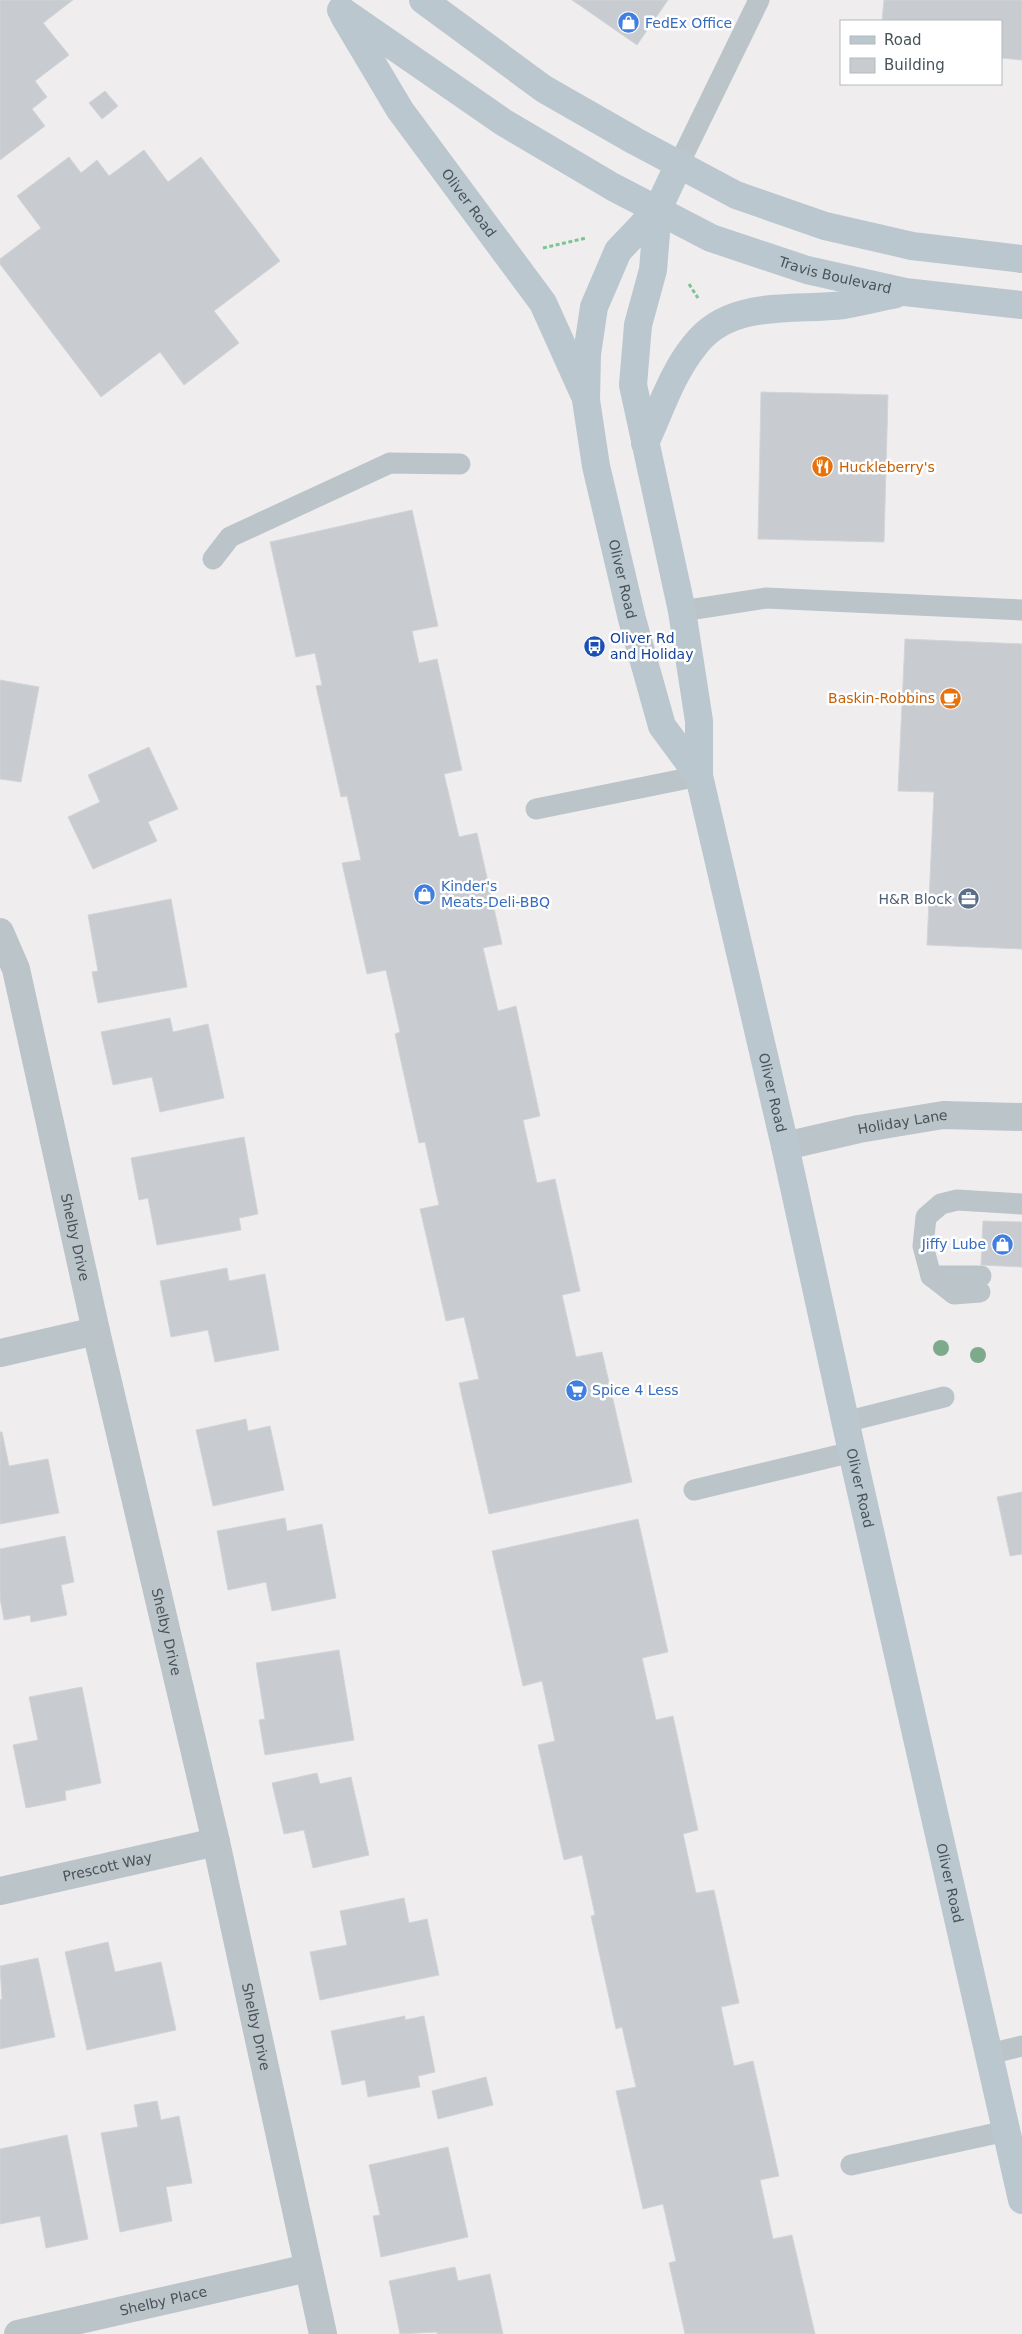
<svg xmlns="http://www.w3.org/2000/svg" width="1022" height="2334" viewBox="0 0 1022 2334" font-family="'DejaVu Sans',sans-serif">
<rect width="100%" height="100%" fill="#f0edee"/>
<g fill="#c8cbcf" stroke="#d2d5d8">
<polygon points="0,0 73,0 43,23 69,55 35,81 47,97 32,109 45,126 0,160"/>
<polygon points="572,0 668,0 637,45"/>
<polygon points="884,0 1022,0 1022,60 1001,58 1001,21 882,21"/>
<polygon points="105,91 118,106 102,119 89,103"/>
<polygon points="144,150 168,182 201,157 280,261 214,311 239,343 184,385 160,352 101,397 0,264 0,259 41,228 17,196 69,157 81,173 97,160 109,176"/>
<polygon points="761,392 888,395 884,542 758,539"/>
<polygon points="412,510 438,626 412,631 419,663 437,659 462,770 444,774 459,837 477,833 502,944 483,948 498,1011 516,1006 540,1116 523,1120 537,1183 555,1179 580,1291 562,1295 576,1357 602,1352 632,1482 489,1514 459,1383 479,1379 464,1317 446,1321 420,1209 439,1205 425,1142 419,1143 395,1034 400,1032 386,970 367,974 342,863 361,860 347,796 341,797 316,686 322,685 315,653 296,657 270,542"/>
<polygon points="905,639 1022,644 1022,949 927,945 934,792 898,791"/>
<polygon points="0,680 39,687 21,782 0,779"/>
<polygon points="149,747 178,809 148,822 157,841 93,869 68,817 100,802 88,775"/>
<polygon points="171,899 187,987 98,1003 92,972 98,971 88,915"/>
<polygon points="170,1018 173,1032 208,1024 224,1098 160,1112 152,1077 113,1085 101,1032"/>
<polygon points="244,1137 258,1214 239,1218 241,1230 157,1245 148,1198 139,1200 131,1158"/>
<polygon points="983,1221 1022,1222 1022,1267 981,1265"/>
<polygon points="227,1268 229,1281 265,1274 279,1350 215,1362 208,1330 171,1337 160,1281"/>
<polygon points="246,1419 248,1431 270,1426 284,1490 213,1506 196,1430"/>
<polygon points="0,1432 2,1432 9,1466 48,1459 59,1513 0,1524"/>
<polygon points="1022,1492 1022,1554 1010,1556 997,1497"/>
<polygon points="285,1518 287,1531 322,1524 336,1598 272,1611 266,1582 228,1590 217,1531"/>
<polygon points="638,1519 668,1652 642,1658 656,1720 673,1716 698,1830 683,1834 696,1893 714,1890 739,2003 721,2007 734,2066 753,2061 779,2176 760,2180 773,2239 792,2235 815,2334 685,2334 669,2263 676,2261 663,2204 643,2209 616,2091 636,2087 622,2027 616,2029 591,1916 595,1915 582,1855 564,1860 538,1745 555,1741 542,1681 523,1686 492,1551"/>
<polygon points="65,1536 74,1582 61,1585 67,1615 31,1622 30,1615 4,1620 0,1598 0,1549"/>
<polygon points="339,1650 354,1740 265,1755 259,1720 265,1719 256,1663"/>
<polygon points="82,1687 101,1783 65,1791 66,1800 26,1808 13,1745 38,1740 29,1697"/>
<polygon points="317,1773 320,1784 351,1777 369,1855 313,1868 304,1830 284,1834 272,1783"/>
<polygon points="404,1898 409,1923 427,1919 439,1975 320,2000 310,1952 347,1945 340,1911"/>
<polygon points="108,1942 115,1972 161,1962 176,2030 87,2050 65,1952"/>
<polygon points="38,1958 55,2037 0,2049 0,2000 2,1999 0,1966"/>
<polygon points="405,2016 405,2020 424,2016 435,2072 418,2076 420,2087 368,2097 365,2080 342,2085 331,2031"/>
<polygon points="486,2077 493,2105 438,2119 432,2091"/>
<polygon points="157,2101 161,2120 179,2116 192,2183 166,2187 172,2221 120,2232 101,2133 138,2127 134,2105"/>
<polygon points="67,2135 88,2239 46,2248 40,2216 0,2224 0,2149"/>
<polygon points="448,2147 468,2237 381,2257 373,2216 380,2215 369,2165"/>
<polygon points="455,2267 458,2281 490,2274 503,2334 437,2334 437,2332 400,2334 389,2281"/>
</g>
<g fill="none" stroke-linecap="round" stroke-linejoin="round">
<g stroke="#7bc495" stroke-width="3" stroke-dasharray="4 2.5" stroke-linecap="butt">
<polyline points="543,248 586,238"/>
<polyline points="689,284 698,298"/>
</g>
<g stroke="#bac4c9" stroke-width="21">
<polyline points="679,164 759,0"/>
<polyline points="213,559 230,537 390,463 460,464"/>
<polyline points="682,611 766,598 1022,610"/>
<polyline points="536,809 699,776"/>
<polyline points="931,1276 981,1276"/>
<polyline points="980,1292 954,1294 931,1276 923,1246 926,1217 941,1204 957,1200 1022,1204"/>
<polyline points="845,1422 944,1397"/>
<polyline points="694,1490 852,1452"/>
<polyline points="989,2054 1022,2046"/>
<polyline points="851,2165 1006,2131"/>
</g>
<g stroke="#bac4c9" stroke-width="28">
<path id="s1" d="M0,932l16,37 80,362 120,511 107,492"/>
<path id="s2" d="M785,1146l74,-17 84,-14 79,2"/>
<polyline points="0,1353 96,1331"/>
<path id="s3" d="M0,1891l216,-49"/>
<path id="s4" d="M18,2334l290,-66"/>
</g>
<g stroke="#bbc7ce" stroke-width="28">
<polyline points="423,0 544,89 635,141 736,195 825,226 912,246 1022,259"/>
<path id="s5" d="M341,10l162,112 110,65 98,51 96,32 98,22 117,13"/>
<path id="s6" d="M344,16l56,94 143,193 41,91"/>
<path id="s7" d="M679,164l-21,45 -40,42 -24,56 -7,47 -1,46 10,66 36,153 30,107 37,50"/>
<path id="s8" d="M658,209l-5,61 -15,55 -5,60 49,226 17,110v55l86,370 67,306 170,748"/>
<path d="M645,443c15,-32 27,-70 50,-98 35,-46 98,-34 149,-40 17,-3 34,-7 52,-11"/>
</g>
</g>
<g fill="#7daa8d">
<circle cx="941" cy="1348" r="8"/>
<circle cx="978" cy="1355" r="8"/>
</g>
<defs>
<symbol id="shop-disc" viewBox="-11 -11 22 22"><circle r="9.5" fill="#3f7fe0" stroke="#fff"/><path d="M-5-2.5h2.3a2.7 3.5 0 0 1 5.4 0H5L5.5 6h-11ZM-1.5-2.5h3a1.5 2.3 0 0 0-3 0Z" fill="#fff"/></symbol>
<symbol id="restaurant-disc" viewBox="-11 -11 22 22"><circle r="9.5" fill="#e8710a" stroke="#fff"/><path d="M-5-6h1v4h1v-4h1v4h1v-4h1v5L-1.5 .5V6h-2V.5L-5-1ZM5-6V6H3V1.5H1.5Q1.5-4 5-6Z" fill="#fff"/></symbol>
<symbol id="bus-disc" viewBox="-11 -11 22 22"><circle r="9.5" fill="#1a4fb4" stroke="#fff"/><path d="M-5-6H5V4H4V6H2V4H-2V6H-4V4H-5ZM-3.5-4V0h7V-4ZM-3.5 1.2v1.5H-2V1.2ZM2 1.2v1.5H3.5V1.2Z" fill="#fff"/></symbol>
<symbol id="cafe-disc" viewBox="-11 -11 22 22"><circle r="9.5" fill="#e8710a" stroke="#fff"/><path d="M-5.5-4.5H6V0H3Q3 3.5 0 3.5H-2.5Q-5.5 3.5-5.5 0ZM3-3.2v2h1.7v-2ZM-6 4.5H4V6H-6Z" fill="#fff"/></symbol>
<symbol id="office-disc" viewBox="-11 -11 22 22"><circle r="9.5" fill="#5c6f8a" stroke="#fff"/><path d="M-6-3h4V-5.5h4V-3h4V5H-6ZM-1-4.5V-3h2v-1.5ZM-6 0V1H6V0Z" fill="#fff"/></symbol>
<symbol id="supermarket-disc" viewBox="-11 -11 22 22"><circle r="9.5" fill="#3f7fe0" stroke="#fff"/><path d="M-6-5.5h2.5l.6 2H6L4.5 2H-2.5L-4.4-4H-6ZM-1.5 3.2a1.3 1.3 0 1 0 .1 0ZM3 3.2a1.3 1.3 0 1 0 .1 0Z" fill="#fff"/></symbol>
</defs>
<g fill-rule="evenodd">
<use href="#shop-disc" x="616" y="10" width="25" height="25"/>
<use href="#restaurant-disc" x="810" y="454" width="25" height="25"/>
<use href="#bus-disc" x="582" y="634" width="25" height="25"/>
<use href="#cafe-disc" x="938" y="686" width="25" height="25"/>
<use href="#shop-disc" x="412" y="882" width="25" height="25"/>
<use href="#office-disc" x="956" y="886" width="25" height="25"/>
<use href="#shop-disc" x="990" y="1232" width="25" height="25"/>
<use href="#supermarket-disc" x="564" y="1378" width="25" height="25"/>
</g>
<g text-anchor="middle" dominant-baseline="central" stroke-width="5" stroke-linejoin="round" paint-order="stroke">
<g font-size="14" fill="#366cbe" stroke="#fff" text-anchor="start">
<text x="645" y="23">FedEx Office</text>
<text x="441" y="886">Kinder's<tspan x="441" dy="16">Meats-Deli-BBQ</tspan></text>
<text x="986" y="1244" text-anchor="end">Jiffy Lube</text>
<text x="592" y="1390">Spice 4 Less</text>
</g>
<g font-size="14" fill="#475359" stroke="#fff">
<text stroke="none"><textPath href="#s6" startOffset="225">Oliver Road</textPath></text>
<text stroke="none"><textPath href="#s5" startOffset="565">Travis Boulevard</textPath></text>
<text stroke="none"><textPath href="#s7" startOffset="445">Oliver Road</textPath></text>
<text stroke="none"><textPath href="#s8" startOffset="901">Oliver Road</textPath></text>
<text stroke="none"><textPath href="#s2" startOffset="120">Holiday Lane</textPath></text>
<text stroke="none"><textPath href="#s1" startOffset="315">Shelby Drive</textPath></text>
<text stroke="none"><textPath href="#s8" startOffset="1306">Oliver Road</textPath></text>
<text stroke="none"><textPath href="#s1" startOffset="720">Shelby Drive</textPath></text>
<text stroke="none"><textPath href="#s3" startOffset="110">Prescott Way</textPath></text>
<text stroke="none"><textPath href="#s8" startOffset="1711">Oliver Road</textPath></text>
<text stroke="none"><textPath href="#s1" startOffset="1125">Shelby Drive</textPath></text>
<text stroke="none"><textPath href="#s4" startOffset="149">Shelby Place</textPath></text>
</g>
<g font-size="14" fill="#c56008" stroke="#fff" text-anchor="start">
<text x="839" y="467">Huckleberry's</text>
<text x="935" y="698" text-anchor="end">Baskin-Robbins</text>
</g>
<g font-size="14" fill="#164399" stroke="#fff" text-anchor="start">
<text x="610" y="638">Oliver Rd<tspan x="610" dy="16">and Holiday</tspan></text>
</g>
<g font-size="14" fill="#4e5e75" stroke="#fff" text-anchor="end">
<text x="952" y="899">H&amp;R Block</text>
</g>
</g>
<rect x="840" y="20" width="162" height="65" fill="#ffffff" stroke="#b5babd"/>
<rect x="850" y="36" width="25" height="8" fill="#bbc7ce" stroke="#b5babd"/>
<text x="884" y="45" font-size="15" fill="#475359">Road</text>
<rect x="850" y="58" width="25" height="15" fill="#c8cbcf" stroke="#b5babd"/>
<text x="884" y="70" font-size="15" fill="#475359">Building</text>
</svg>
